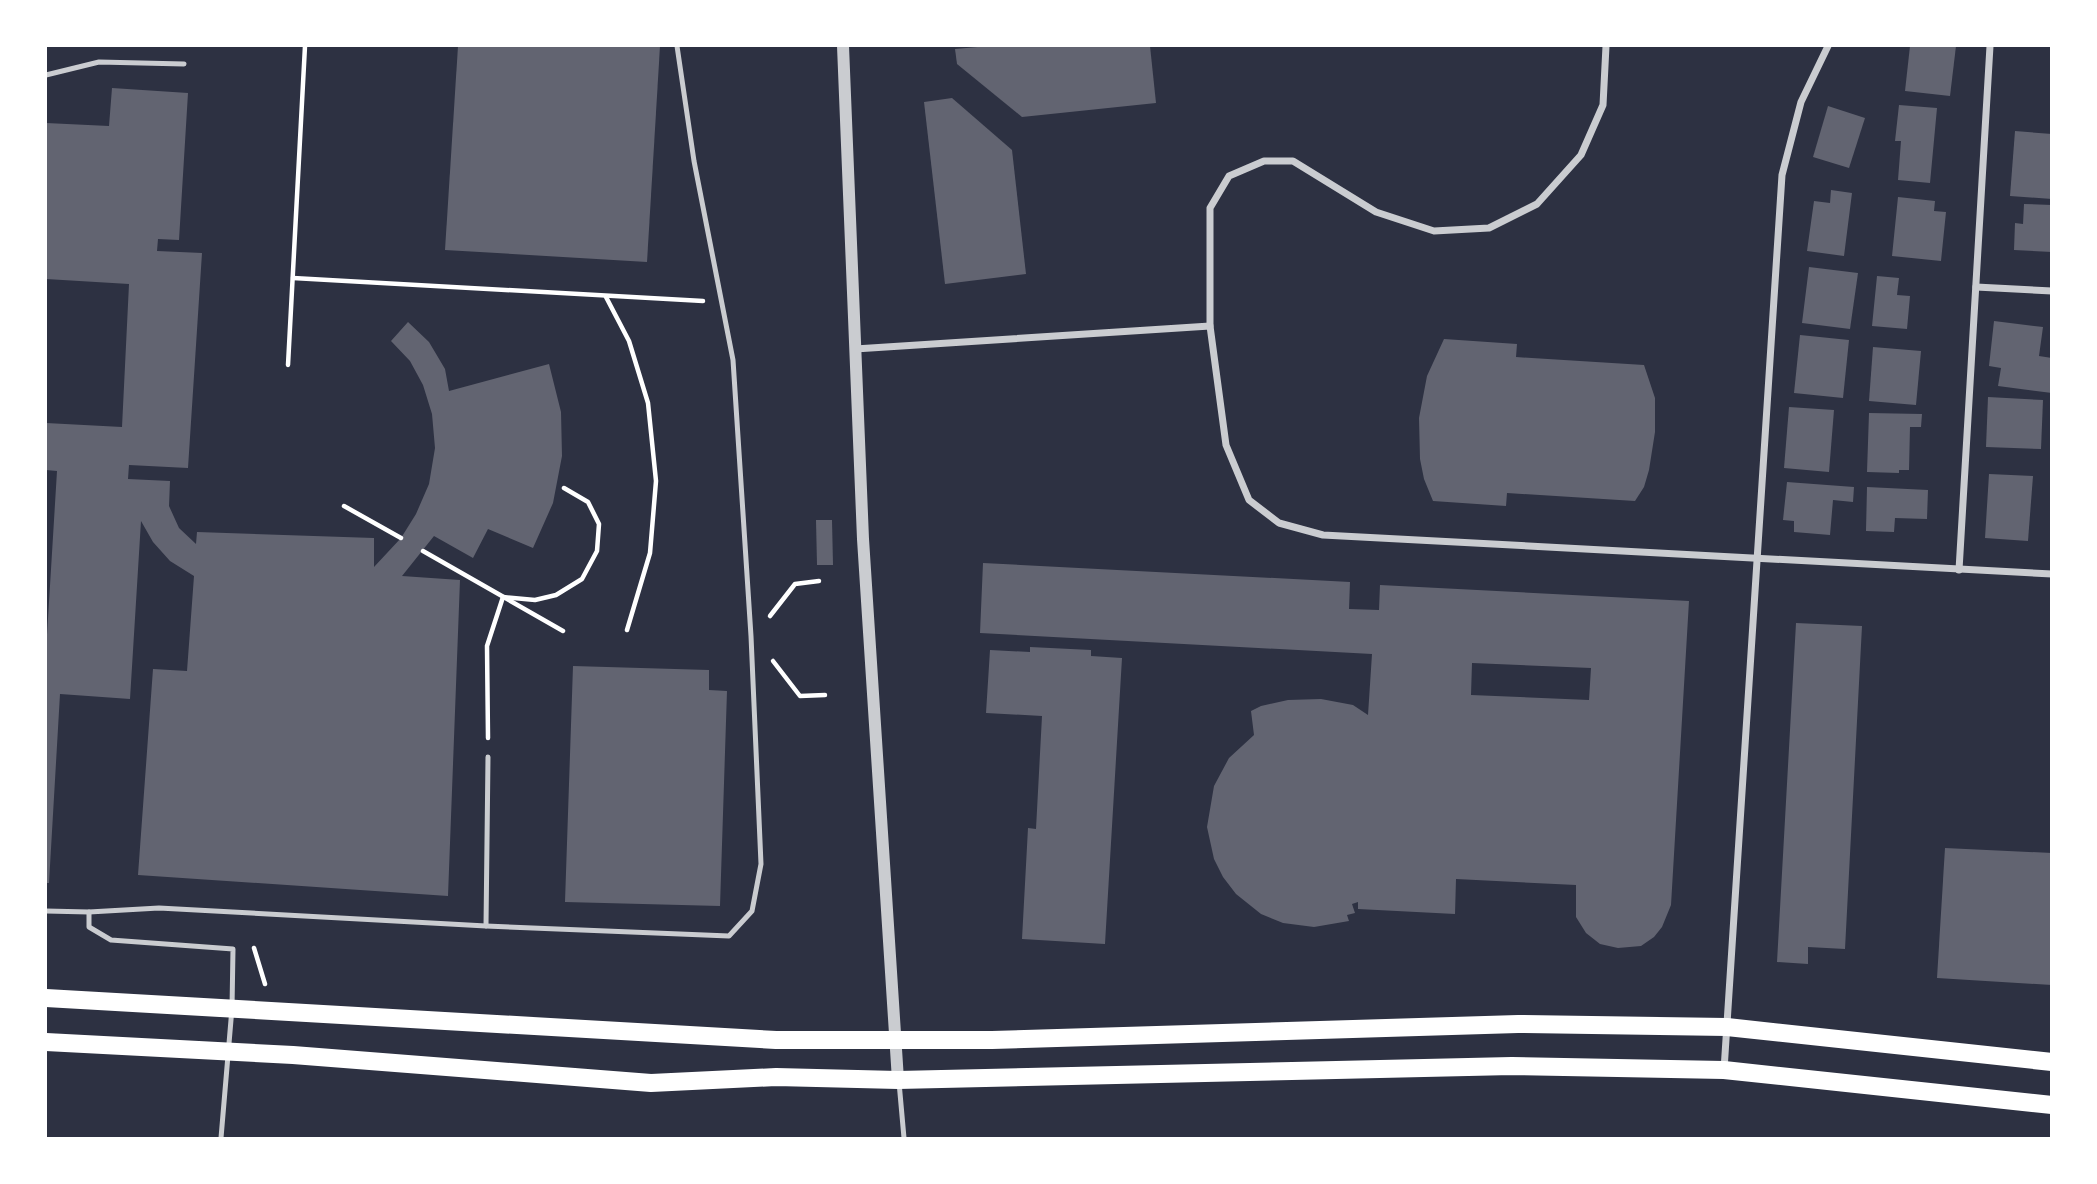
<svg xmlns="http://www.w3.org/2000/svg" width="2097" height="1184" viewBox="0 0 2097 1184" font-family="'DejaVu Sans',sans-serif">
<rect width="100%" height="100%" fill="#2d3142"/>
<g fill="#626471" fill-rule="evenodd">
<polygon points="458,46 660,46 647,262 445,250"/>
<polygon points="989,46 1150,46 1156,103 1022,117 957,64 955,49"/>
<polygon points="1910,46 1956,46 1950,96 1905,91"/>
<polygon points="112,88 188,93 179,240 158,239 157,251 202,253 188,468 129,465 128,479 170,481 169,506 179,528 196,544 197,532 374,538 374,567 401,538 416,514 429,484 435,448 432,414 423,385 410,361 391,341 408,322 429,342 445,369 449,391 549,364 561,412 562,456 553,503 533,548 488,529 473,558 434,536 402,576 460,580 448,896 138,875 153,669 187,671 194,576 170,561 153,542 141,521 130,699 60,694 49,883 46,883 46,651 57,471 46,470 46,423 122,427 129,284 46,279 46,123 109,126"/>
<polygon points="952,98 1012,150 1026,274 945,284 924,102"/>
<polygon points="1899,105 1937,108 1930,183 1898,180 1901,141 1895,141"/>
<polygon points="1828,106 1865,118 1849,168 1813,157"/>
<polygon points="2015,131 2052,134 2052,199 2010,196"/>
<polygon points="1831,190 1852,193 1844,256 1807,251 1814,201 1830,203"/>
<polygon points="1898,197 1935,201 1934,211 1946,212 1941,261 1892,256"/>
<polygon points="2024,204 2052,205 2052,252 2014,250 2015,223 2023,224"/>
<polygon points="1809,267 1858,273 1850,329 1802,323"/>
<polygon points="1877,276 1899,278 1897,295 1910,296 1907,329 1872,326"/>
<polygon points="1994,321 2043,327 2039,356 2052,358 2052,393 1998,386 2001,368 1989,366"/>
<polygon points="1800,335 1849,340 1843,398 1794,393"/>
<polygon points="1444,339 1517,344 1516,357 1644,365 1655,398 1655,432 1649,470 1644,487 1635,501 1507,493 1506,506 1433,501 1424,479 1420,459 1419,418 1427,376"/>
<polygon points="1873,347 1921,351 1916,405 1869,401"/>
<polygon points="1988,397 2043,400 2041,449 1986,447"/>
<polygon points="1789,407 1834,410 1829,472 1784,468"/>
<polygon points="1869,413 1922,414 1921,427 1910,427 1909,470 1899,470 1899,473 1867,472"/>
<polygon points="1989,474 2033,476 2028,541 1985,538"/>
<polygon points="1787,482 1854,487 1853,502 1833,500 1830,535 1794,532 1794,521 1783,520"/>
<polygon points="1867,487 1928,490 1927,519 1895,518 1894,532 1866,531"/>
<polygon points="816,520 832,520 833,565 817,565"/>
<path d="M983,563l367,19 -1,27 30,1 1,-25 309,16 -18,304 -9,22 -8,10 -13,9 -23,2 -18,-4 -14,-11 -10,-16v-32l-120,-6 -1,35 -97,-5v-7l-6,2 3,9 -8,2 2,6 -35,6 -31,-4 -22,-9 -25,-20 -13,-17 -9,-18 -7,-32 7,-41 15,-28 25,-23 -3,-24 10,-5 27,-6 33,-1 32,6 15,10 4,-61 -392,-21zM1472,663l119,5 -2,32 -118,-5z"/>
<polygon points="1796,623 1862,626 1845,949 1808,947 1808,964 1777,962"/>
<polygon points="1030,647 1091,650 1091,656 1122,658 1105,944 1022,939 1028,828 1036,829 1042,716 986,713 990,650 1030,652"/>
<polygon points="573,666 709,670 709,690 727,691 720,906 565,902"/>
<polygon points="1945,848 2052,853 2052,985 1937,978"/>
</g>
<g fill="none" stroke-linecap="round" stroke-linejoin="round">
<g stroke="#fff" stroke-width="4.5">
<polyline points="293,278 703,301"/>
<polyline points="606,297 629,341 648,403 656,481 650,553 627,630"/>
<polyline points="288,365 305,46"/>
<polyline points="344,506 401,538"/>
<polyline points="423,551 563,631"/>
<polyline points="770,616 795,584 819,581"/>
<polyline points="773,661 800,696 825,695"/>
<polyline points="488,738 487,646 503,597 535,600 556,595 582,579 597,551 599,524 588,502 564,488"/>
<polyline points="254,948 265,984"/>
</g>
<g stroke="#caccd0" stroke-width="5">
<polyline points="46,75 99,62 184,64"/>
<polyline points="46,911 89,912 159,908 486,926 729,936 752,911 761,864 751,636 733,360 694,161 677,46"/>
<polyline points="89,912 89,927 111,940 233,949 232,1008 221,1138"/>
<polyline points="486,926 488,757"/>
<polyline points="899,1082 904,1138"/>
</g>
<g stroke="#caccd0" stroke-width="7">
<polyline points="1606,46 1603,105 1581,155 1537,204 1489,228 1434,231 1376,212 1293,161 1264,161 1229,176 1210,208 1210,326 1226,445 1249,500 1279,523 1323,535 2052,574"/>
<polyline points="1976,287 2052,291"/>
<polyline points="855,349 1210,326"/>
<polyline points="1959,570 1990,46"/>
<polyline points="1724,1070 1782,175 1801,102 1828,46"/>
</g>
<polyline stroke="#caccd0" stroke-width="12" points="843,46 863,539 898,1080"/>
<g stroke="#fff" stroke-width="18">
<polyline points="46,998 776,1040 992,1040 1518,1024 1727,1027 2052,1062"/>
<polyline points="46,1042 293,1055 651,1083 776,1077 898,1080 1512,1066 1724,1070 2052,1105"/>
</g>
</g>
<rect width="2097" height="1184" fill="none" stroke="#ffffff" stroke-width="94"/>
</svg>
